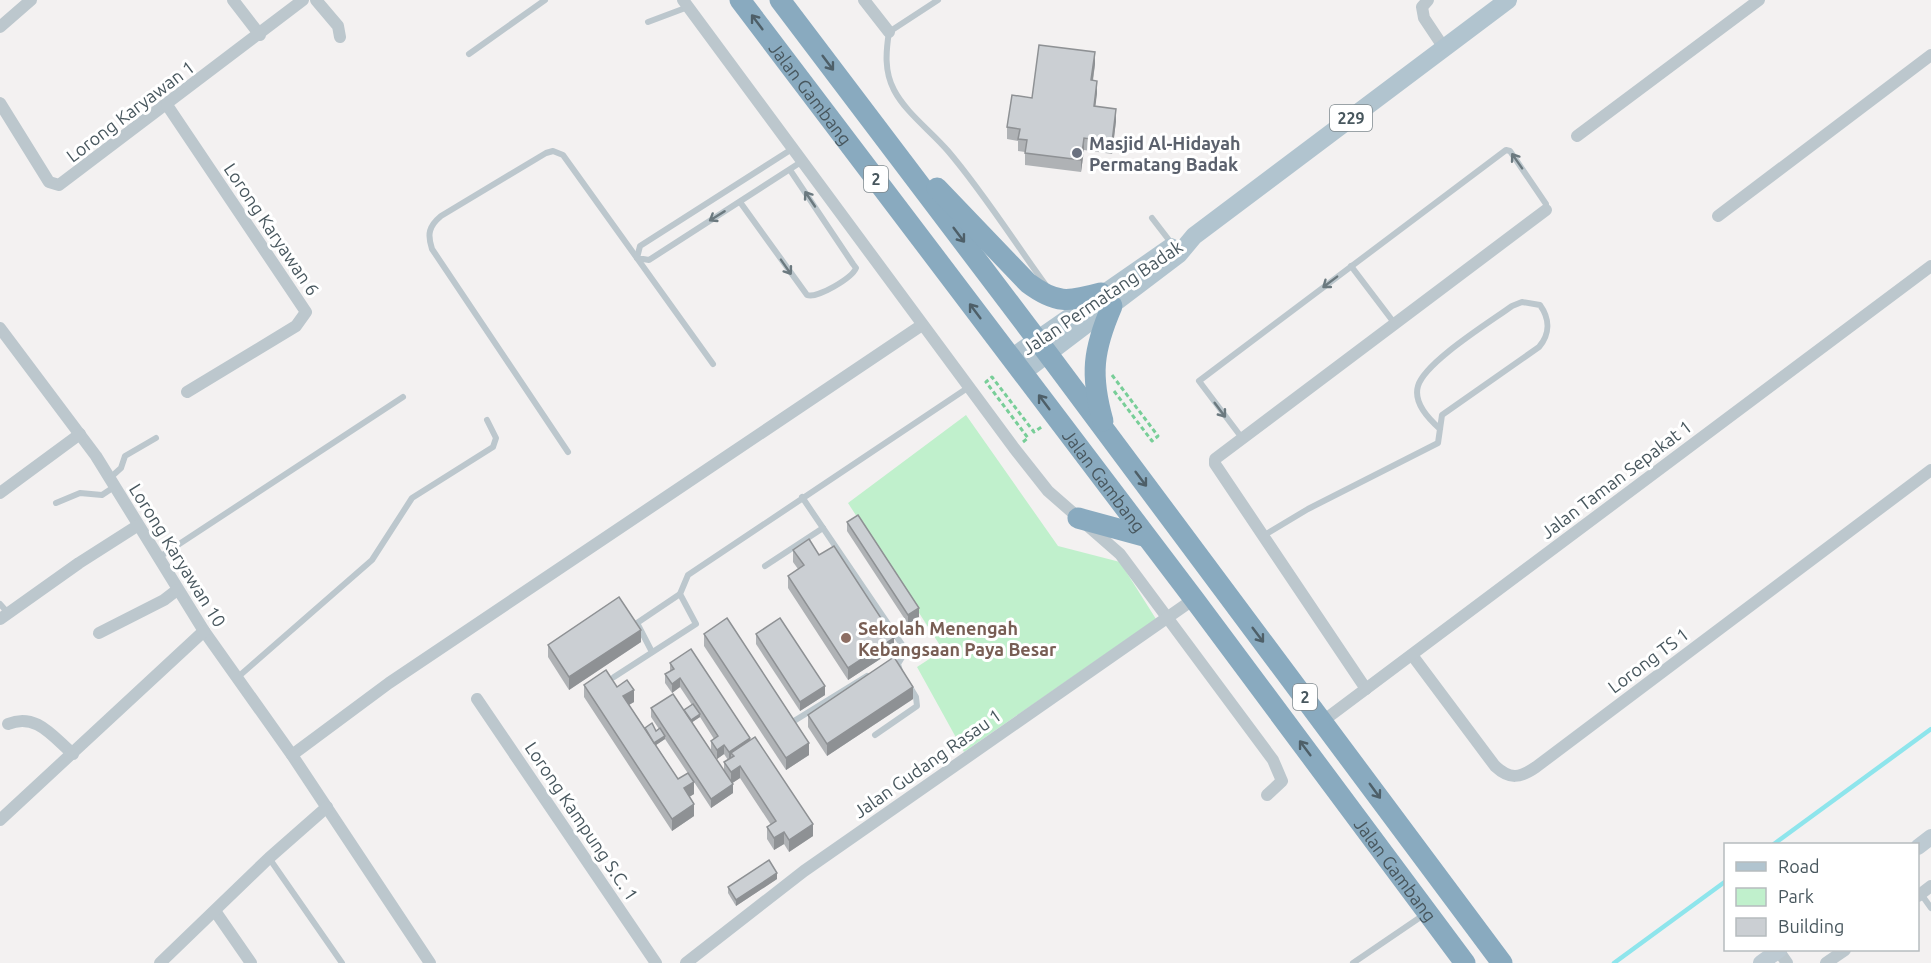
<svg xmlns="http://www.w3.org/2000/svg" width="1931" height="963" viewBox="0 0 1931 963" font-family="Ubuntu,sans-serif">
<rect width="100%" height="100%" fill="#f3f1f1"/>
<polygon fill="#c0f0cc" points="966,415 1058,546 1120,562 1156,619 964,752 917,667 943,650 848,503"/>
<g fill="none" stroke-linecap="round" stroke-linejoin="round">
<g stroke="#8ee5ec" stroke-width="4.5">
<polyline points="1774,844 1931,729"/>
<polyline points="1614,963 1726,881"/>
</g>
<g stroke="#78ce98" stroke-width="3" stroke-dasharray="4.5 3" stroke-linecap="butt">
<polyline points="1112,375 1158,436 1152,441 1114,391"/>
<polyline points="1023,442 1028,438 986,382 992,377 1034,432 1043,426"/>
</g>
<g stroke="#bcc7cd" stroke-width="6">
<path d="M938,0l-49,32c-3,19 -5,39 5,58 12,23 37,41 54,61 35,41 65,89 97,133"/>
<polyline points="648,22 688,7"/>
<polyline points="469,54 545,0"/>
<polyline points="792,149 640,246 637,258 649,260 801,162"/>
<path d="M740,202l67,93c10,4 45,-17 49,-27l-3,-4 -63,-94"/>
<polyline points="1152,218 1172,244"/>
<polyline points="1351,266 1395,324"/>
<polyline points="1242,438 1199,381 1506,150 1510,151 1546,204 1546,210"/>
<path d="M568,452l-136,-203c-5,-15 -3,-23 9,-33l105,-63 7,-2 10,4 150,209"/>
<polyline points="110,478 121,468 125,456 156,438"/>
<polyline points="802,497 903,646 904,654 898,664 900,671"/>
<polyline points="56,503 80,493 102,495 114,487"/>
<path d="M1263,536l45,-27 130,-66 4,-28 97,-68c11,-13 11,-28 1,-42l-18,-3 -10,4c-22,16 -87,56 -94,80 -5,17 11,33 22,43"/>
<polyline points="158,558 403,397"/>
<polyline points="765,566 823,528"/>
<polyline points="0,604 8,613"/>
<polyline points="652,652 637,623 680,594"/>
<polyline points="238,677 372,560 412,498 493,447 496,438 487,420"/>
<polyline points="614,677 696,624 680,594 688,575 969,387"/>
<polyline points="794,721 867,676"/>
<polyline points="875,735 917,706 916,697 910,687"/>
<polyline points="269,858 342,963"/>
<polyline points="1921,894 1931,908"/>
<polyline points="1353,963 1425,914"/>
</g>
<g stroke="#bcc7cd" stroke-width="12">
<polyline points="233,0 260,35"/>
<polyline points="316,0 338,26 340,37"/>
<polyline points="683,0 1014,448 1048,491 1120,554 1273,760 1282,781 1267,795"/>
<polyline points="864,0 889,32"/>
<polyline points="1428,0 1422,7 1424,18 1444,48"/>
<polyline points="0,27 31,0"/>
<polyline points="0,103 49,182 59,185 303,0"/>
<polyline points="167,105 306,312 296,326 187,392"/>
<polyline points="1577,136 1759,0"/>
<polyline points="1718,216 1931,55"/>
<polyline points="0,328 96,456 204,631 292,755 430,963"/>
<polyline points="0,493 80,434"/>
<polyline points="0,619 79,563 137,526"/>
<polyline points="99,633 164,600 177,590"/>
<path d="M1412,655l83,111c15,14 25,12 41,1l395,-297"/>
<polyline points="1366,689 1215,464 1215,459 1546,210"/>
<polyline points="477,699 656,963"/>
<polyline points="1323,721 1931,266"/>
<path d="M8,724c28,-12 45,13 65,30"/>
<polyline points="292,755 389,683 922,325"/>
<polyline points="0,820 204,631"/>
<polyline points="1918,896 1931,886"/>
<polyline points="215,911 251,963"/>
<polyline points="1778,950 1787,963"/>
<polyline points="160,963 269,858 327,807"/>
<polyline points="686,963 804,871 1194,599"/>
<polyline points="1826,963 1845,950"/>
</g>
<g stroke="#bdcad2" stroke-width="16">
<polyline points="1918,847 1931,837"/>
<polyline points="1761,963 1779,950"/>
</g>
<g stroke="#b1c4cf" stroke-width="18">
<polyline points="1011,358 1171,247"/>
<polyline points="1022,373 1179,254 1194,236 1508,0"/>
</g>
<g stroke="#89aabf" stroke-width="21">
<path id="s1" d="M740,0l454,599 271,364"/>
<polyline points="780,0 1048,354 1502,963"/>
<path d="M937,188l91,95c28,21 40,19 73,10"/>
<path d="M1103,421c-13,-46 -10,-71 9,-115"/>
<polyline points="1078,518 1144,536"/>
</g>
</g>
<g fill="#afb2b5" fill-rule="evenodd">
<polygon points="1095,64 1093,81 1097,93 1095,106 1116,121 1112,154 1084,150 1081,172 1025,165 1025,152 1018,151 1018,141 1007,139 1007,127"/>
<polygon points="847,522 919,617 908,624 847,531"/>
<polygon points="793,550 819,555 894,650 848,680 788,588 788,576 798,569 793,562"/>
<polygon points="704,634 809,755 786,770 704,646"/>
<polygon points="756,634 825,695 800,711 756,644"/>
<polygon points="641,642 569,690 548,657 548,645"/>
<path d="M670,663l80,77 63,96 -24,16 -5,-8 -10,6 -7,-11v-12l4,-2 -31,-47 -8,5 1,10 -22,15 -17,-26v12l-5,3 5,19 -22,15 -88,-134v-12l33,2 17,15 -5,3 16,23 11,3 3,-2 -8,-12v-9l33,2 8,-5 -12,-18 -8,6 -7,-10v-9l5,-3zM700,717l14,22 -3,2v9l6,9 7,-5 4,6 -4,2v9l-32,-49zM665,739l24,36 -11,4 -22,-34z"/>
<polygon points="913,699 827,756 808,727 808,715"/>
<polygon points="777,879 736,906 728,893 728,887"/>
</g>
<g fill="#8e9194">
<polygon points="1095,52 1095,64 1091,92 1091,80"/>
<polygon points="1097,81 1097,93 1094,118 1094,106"/>
<polygon points="1116,109 1116,121 1112,154 1112,142"/>
<polygon points="1084,138 1084,150 1081,172 1081,160"/>
<polygon points="919,608 919,617 908,624 908,615"/>
<polygon points="641,630 641,642 569,690 569,677"/>
<polygon points="894,638 894,650 848,680 848,668"/>
<polygon points="680,678 680,687 672,693 672,684"/>
<polygon points="825,686 825,695 800,711 800,702"/>
<polygon points="913,687 913,699 827,756 827,744"/>
<polygon points="634,690 634,702 623,708 623,696"/>
<polygon points="700,714 700,717 688,725 688,721"/>
<polygon points="665,736 665,739 650,749 650,746"/>
<polygon points="750,738 750,747 734,756 731,753 731,760 729,762 729,752"/>
<polygon points="809,743 809,755 786,770 786,758"/>
<polygon points="724,745 724,754 717,759 717,750"/>
<polygon points="740,766 740,778 731,784 731,772"/>
<polygon points="694,782 694,794 684,800 684,788"/>
<polygon points="733,784 733,793 711,808 711,799"/>
<polygon points="694,804 694,816 672,831 672,819"/>
<polygon points="813,824 813,836 789,852 789,840"/>
<polygon points="784,832 784,844 774,850 774,838"/>
<polygon points="777,873 777,879 736,906 736,900"/>
</g>
<g fill="#cbcfd3" stroke="#8e9194" stroke-width="1.5">
<polygon points="1039,45 1095,52 1091,80 1097,81 1094,106 1116,109 1112,142 1084,138 1081,160 1025,153 1027,140 1018,139 1020,129 1007,127 1012,95 1032,98"/>
<polygon points="858,515 919,608 908,615 847,522"/>
<polygon points="809,539 819,555 834,546 894,638 848,668 788,576 804,565 793,550"/>
<polygon points="619,597 641,630 569,677 548,645"/>
<polygon points="727,618 809,743 786,758 704,634"/>
<polygon points="780,618 825,686 800,702 756,634"/>
<polygon points="691,649 750,738 729,752 724,745 717,750 711,741 718,736 680,678 672,684 665,674 674,669 670,663"/>
<polygon points="894,657 913,687 827,744 808,715"/>
<polygon points="606,670 617,687 627,680 634,690 623,696 678,779 688,773 694,782 684,788 694,804 672,819 584,685"/>
<polygon points="673,694 733,784 711,799 651,708"/>
<polygon points="693,704 700,714 691,720 684,710"/>
<polygon points="652,723 656,731 660,728 665,736 654,743 645,728"/>
<polygon points="755,737 813,824 789,840 784,832 774,838 767,827 776,821 740,766 731,772 724,762 734,756 731,753"/>
<polygon points="769,860 777,873 736,900 728,887"/>
</g>
<defs><path id="oneway-shaft" d="M-6 0H5M1.5-3L5.5 0L1.5 3" fill="none" stroke-width="1.6" stroke-linecap="round" stroke-linejoin="round" transform="scale(1.5)"/></defs>
<g stroke="#4e5f68">
<use href="#oneway-shaft" transform="translate(757 22) rotate(-127)"/>
<use href="#oneway-shaft" transform="translate(828 63) rotate(53)"/>
<use href="#oneway-shaft" transform="translate(959 235) rotate(53)"/>
<use href="#oneway-shaft" transform="translate(975 311) rotate(-127)"/>
<use href="#oneway-shaft" transform="translate(1044 402) rotate(-127)"/>
<use href="#oneway-shaft" transform="translate(1141 479) rotate(53)"/>
<use href="#oneway-shaft" transform="translate(1258 635) rotate(53)"/>
<use href="#oneway-shaft" transform="translate(1305 748) rotate(-127)"/>
<use href="#oneway-shaft" transform="translate(1375 791) rotate(54)"/>
</g>
<g stroke="#6b797f">
<use href="#oneway-shaft" transform="translate(1517 161) rotate(-125)"/>
<use href="#oneway-shaft" transform="translate(810 199) rotate(-124)"/>
<use href="#oneway-shaft" transform="translate(717 216) rotate(148)"/>
<use href="#oneway-shaft" transform="translate(786 267) rotate(55)"/>
<use href="#oneway-shaft" transform="translate(1330 282) rotate(143)"/>
<use href="#oneway-shaft" transform="translate(1220 410) rotate(53)"/>
</g>
<circle fill="#6b7280" stroke="#fff" stroke-width="2" cx="1077" cy="153" r="6"/>
<circle fill="#8d6e63" stroke="#fff" stroke-width="2" cx="846" cy="638" r="6"/>
<g text-anchor="middle" dominant-baseline="central" stroke-width="6" stroke-linejoin="round" paint-order="stroke">
<g fill="#fff" stroke="#7f898e" stroke-width="1.5">
<rect x="1330" y="105" width="42" height="26" rx="4.5"/>
<rect x="864" y="166" width="24" height="26" rx="4.5"/>
<rect x="1293" y="684" width="24" height="26" rx="4.5"/>
</g>
<g font-size="16" font-weight="bold" fill="#48575e">
<text x="1351" y="118">229</text>
<text x="876" y="179">2</text>
<text x="1305" y="697">2</text>
</g>
<g font-size="18" fill="#48575e" stroke="#fff">
<text stroke="none"><textPath href="#s1" startOffset="117">Jalan Gambang</textPath></text>
<text transform="translate(130 111) rotate(-37)">Lorong Karyawan 1</text>
<text transform="translate(272 229) rotate(56)">Lorong Karyawan 6</text>
<text transform="translate(1102 297) rotate(-34)">Jalan Permatang Badak</text>
<text transform="translate(1616 479) rotate(-37)">Jalan Taman Sepakat 1</text>
<text stroke="none"><textPath href="#s1" startOffset="603">Jalan Gambang</textPath></text>
<text transform="translate(178 555) rotate(58)">Lorong Karyawan 10</text>
<text transform="translate(1648 660) rotate(-37)">Lorong TS 1</text>
<text transform="translate(927 763) rotate(-35)">Jalan Gudang Rasau 1</text>
<text transform="translate(582 821) rotate(56)">Lorong Kampung S.C. 1</text>
<text stroke="none"><textPath href="#s1" startOffset="1089">Jalan Gambang</textPath></text>
</g>
<g font-size="18" font-weight="bold" fill="#5b616d" stroke="#fff" text-anchor="start">
<text x="1089" y="143">Masjid Al-Hidayah<tspan x="1089" dy="21">Permatang Badak</tspan></text>
</g>
<g font-size="18" font-weight="bold" fill="#785e54" stroke="#fff" text-anchor="start">
<text x="858" y="628">Sekolah Menengah<tspan x="858" dy="21">Kebangsaan Paya Besar</tspan></text>
</g>
</g>
<rect x="1724" y="843" width="195" height="108" fill="#ffffff" stroke="#b6bcbf" stroke-width="1.5"/>
<rect x="1736" y="862" width="30" height="9" fill="#b1c4cf" stroke="#b6bcbf" stroke-width="1.5"/>
<text x="1778" y="873" font-size="18" fill="#48575e">Road</text>
<rect x="1736" y="888" width="30" height="18" fill="#c0f0cc" stroke="#b6bcbf" stroke-width="1.5"/>
<text x="1778" y="903" font-size="18" fill="#48575e">Park</text>
<rect x="1736" y="918" width="30" height="18" fill="#cbcfd3" stroke="#b6bcbf" stroke-width="1.5"/>
<text x="1778" y="933" font-size="18" fill="#48575e">Building</text>
</svg>
